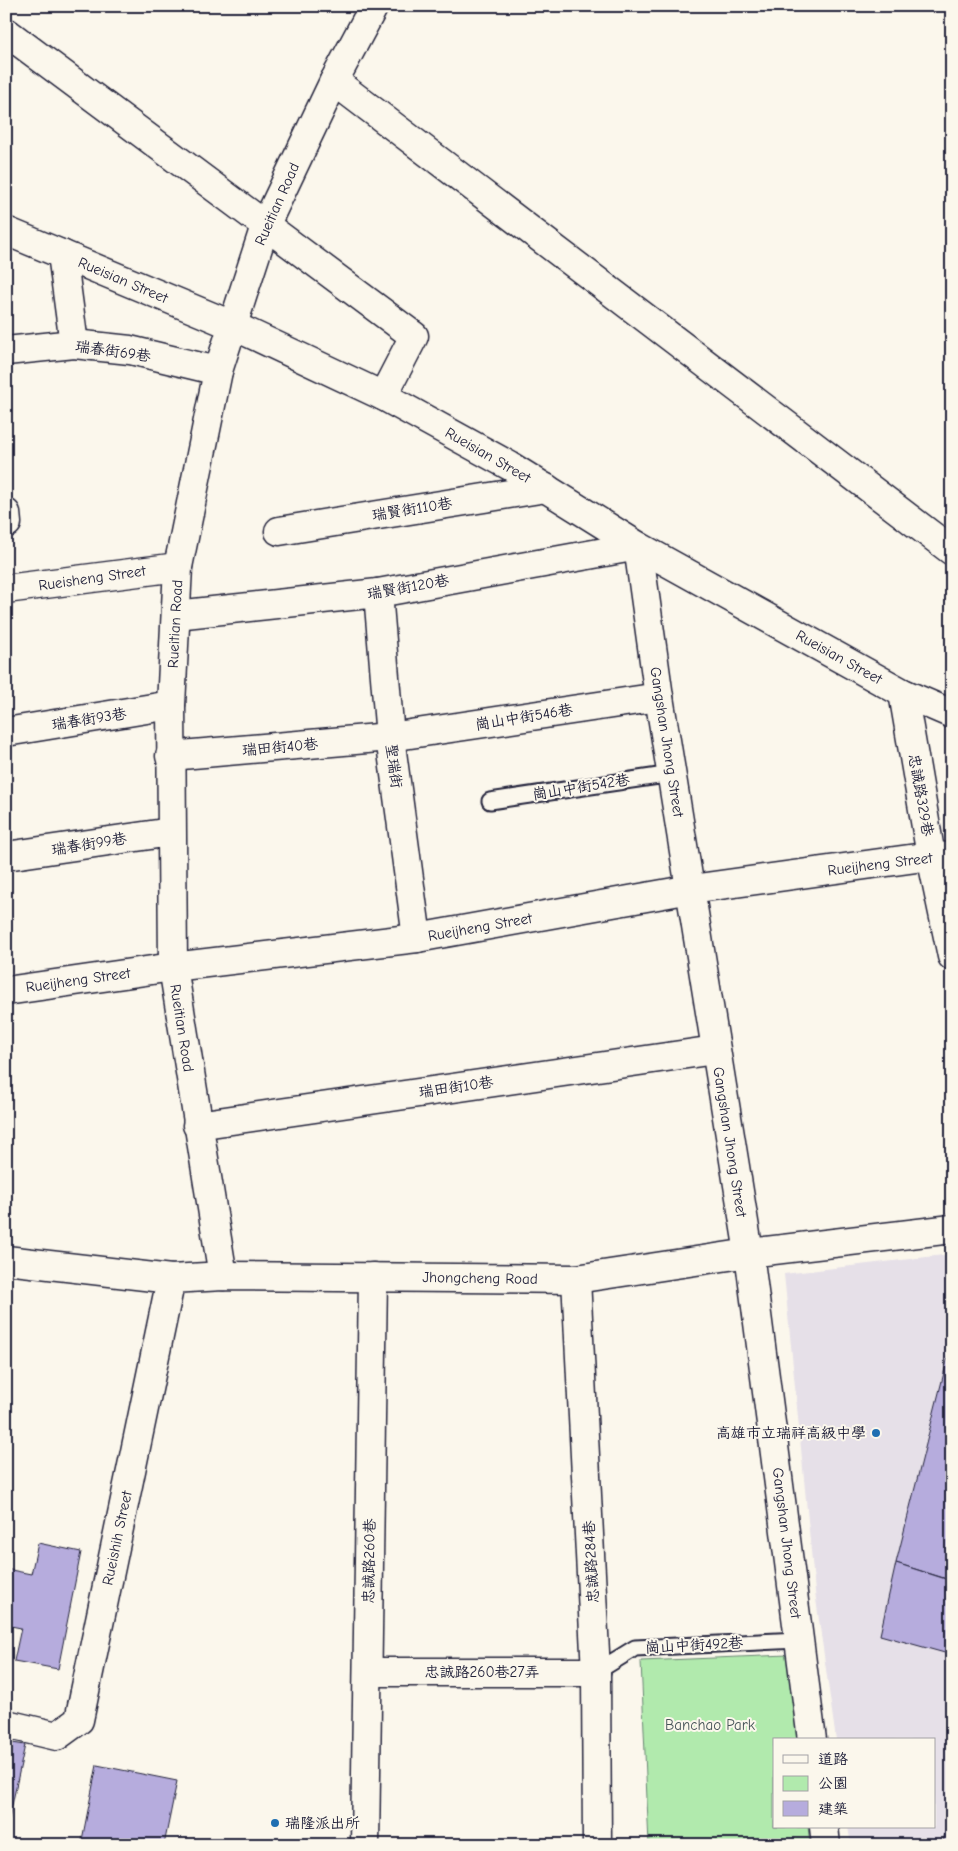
<svg xmlns="http://www.w3.org/2000/svg" width="958" height="1851" viewBox="0 0 958 1851" font-family="'Comic Neue','LXGW WenKai TC',sans-serif">
<rect width="100%" height="100%" fill="#fbf7ec"/>
<filter id="ink" filterUnits="userSpaceOnUse"><feTurbulence type="fractalNoise" baseFrequency=".02" numOctaves="2"/><feDisplacementMap in="SourceGraphic" scale="10" xChannelSelector="R" yChannelSelector="G"/><feConvolveMatrix kernelMatrix="1 2 1 2 8 2 1 2 1" color-interpolation-filters="sRGB"/></filter>
<g filter="url(#ink)">
<polygon fill="#e6e0e8" points="952,1254 952,1845 851,1845 848,1827 934,1827 934,1740 836,1740 815,1592 784,1274"/>
<polygon fill="#b1eaad" stroke="#6a8674" points="788,1655 798,1740 774,1740 774,1827 808,1827 810,1845 649,1845 641,1661"/>
<g fill="#b6acdd" stroke="#22223b">
<polygon points="952,1341 952,1560 947,1579 896,1563"/>
<polygon points="38,1543 81,1552 58,1669 14,1661 21,1628 6,1625 6,1569 31,1574"/>
<polygon points="896,1563 952,1581 952,1655 880,1635"/>
<polygon points="6,1742 25,1745 6,1833"/>
<polygon points="97,1765 177,1781 164,1845 81,1845"/>
<polygon points="952,1806 952,1845 942,1845"/>
</g>
<g fill="none" stroke-linecap="round" stroke-linejoin="round">
<defs>
<g id="service">
<polyline points="490,801 672,774"/>
<polyline points="596,1672 635,1648 799,1640"/>
</g>
<g id="minor">
<polyline points="6,32 414,336 383,396"/>
<polyline points="334,81 952,551"/>
<polyline points="6,231 234,326 383,396 510,466 638,546 903,693 952,714"/>
<polyline points="62,254 74,344"/>
<polyline points="6,351 74,344 130,350 218,371"/>
<polyline points="6,513 7,523"/>
<polyline points="279,531 546,488"/>
<polyline points="6,589 178,567"/>
<polyline points="378,593 390,737 417,938"/>
<polyline points="176,615 378,593 638,546 659,697 749,1253 812,1740"/>
<polyline points="903,693 931,856 952,956"/>
<polyline points="6,732 171,705"/>
<polyline points="170,756 390,737 659,697"/>
<polyline points="6,856 171,832"/>
<polyline points="6,991 173,967 417,938 691,889 931,856 952,857"/>
<polyline points="197,1125 715,1050"/>
<polyline points="6,1260 171,1279 223,1276 576,1279 749,1253 952,1229"/>
<polyline points="223,1276 173,967 171,705 178,567 218,371 265,226 334,81 374,6"/>
<polyline points="576,1279 596,1672 597,1845"/>
<polyline points="368,1672 596,1672"/>
<polyline points="6,1724 57,1736 79,1720 171,1279"/>
<polyline points="824,1827 826,1845"/>
<polyline points="365,1845 373,1277"/>
</g>
</defs>
<use href="#service" stroke="#22223b" stroke-width="19"/>
<use href="#minor" stroke="#22223b" stroke-width="31"/>
<use href="#service" stroke="#fbf7ec" stroke-width="15"/>
<use href="#minor" stroke="#fbf7ec" stroke-width="28"/>
</g>
</g>
<g fill="#1f6fb2" stroke="#fbf7ec" stroke-width="2">
<circle cx="876" cy="1433" r="5"/>
<circle cx="275" cy="1823" r="5"/>
</g>
<g text-anchor="middle" dominant-baseline="central" stroke-width="4" stroke-linejoin="round" paint-order="stroke">
<g font-size="15" fill="#22223b" stroke="#fbf7ec">
<text transform="translate(277 204) rotate(-66)">Rueitian Road</text>
<text transform="translate(123 280) rotate(23)">Rueisian Street</text>
<text transform="translate(113 351) rotate(8)">瑞春街69巷</text>
<text transform="translate(488 455) rotate(30)">Rueisian Street</text>
<text transform="translate(412 509) rotate(-9)">瑞賢街110巷</text>
<text transform="translate(92 578) rotate(-8)">Rueisheng Street</text>
<text transform="translate(408 587) rotate(-10)">瑞賢街120巷</text>
<text transform="translate(175 624) rotate(-87)">Rueitian Road</text>
<text transform="translate(839 657) rotate(29)">Rueisian Street</text>
<text transform="translate(524 717) rotate(-9)">崗山中街546巷</text>
<text transform="translate(89 719) rotate(-9)">瑞春街93巷</text>
<text transform="translate(667 742) rotate(81)">Gangshan Jhong Street</text>
<text transform="translate(280 747) rotate(-5)">瑞田街40巷</text>
<text transform="translate(394 766) rotate(82)">聖瑞街</text>
<text transform="translate(581 787) rotate(-9)">崗山中街542巷</text>
<text transform="translate(921 795) rotate(80)">忠誠路329巷</text>
<text transform="translate(89 844) rotate(-9)">瑞春街99巷</text>
<text transform="translate(880 864) rotate(-7)">Rueijheng Street</text>
<text transform="translate(480 927) rotate(-10)">Rueijheng Street</text>
<text transform="translate(78 980) rotate(-8)">Rueijheng Street</text>
<text transform="translate(182 1028) rotate(81)">Rueitian Road</text>
<text transform="translate(456 1087) rotate(-8)">瑞田街10巷</text>
<text transform="translate(730 1142) rotate(81)">Gangshan Jhong Street</text>
<text transform="translate(480 1278) rotate(1)">Jhongcheng Road</text>
<text transform="translate(117 1538) rotate(-78)">Rueishih Street</text>
<text transform="translate(787 1543) rotate(83)">Gangshan Jhong Street</text>
<text transform="translate(369 1561) rotate(-89)">忠誠路260巷</text>
<text transform="translate(591 1562) rotate(-93)">忠誠路284巷</text>
<text transform="translate(694 1645) rotate(-3)">崗山中街492巷</text>
<text x="482" y="1672">忠誠路260巷27弄</text>
</g>
<g font-size="15" fill="#22223b" stroke="#fbf7ec" text-anchor="end">
<text x="866" y="1433">高雄市立瑞祥高級中學</text>
<text x="285" y="1823" text-anchor="start">瑞隆派出所</text>
</g>
<g font-size="15" fill="#465458" stroke="#fbf7ec">
<text x="710" y="1725">Banchao Park</text>
</g>
</g>
<rect width="958" height="1851" fill="none" stroke="#fbf7ec" stroke-width="25"/>
<rect x="12" y="12" width="933" height="1826" fill="none" stroke="#22223b" stroke-width="2" filter="url(#ink)"/>
<rect x="773" y="1738" width="162" height="90" fill="#fbf7ec" stroke="#a4a2a5"/>
<rect x="783" y="1755" width="25" height="8" fill="#fbf7ec" stroke="#a4a2a5"/>
<text x="818" y="1764" font-size="15" fill="#22223b">道路</text>
<rect x="783" y="1776" width="25" height="15" fill="#b1eaad" stroke="#a4a2a5"/>
<text x="818" y="1788" font-size="15" fill="#22223b">公園</text>
<rect x="783" y="1801" width="25" height="15" fill="#b6acdd" stroke="#a4a2a5"/>
<text x="818" y="1814" font-size="15" fill="#22223b">建築</text>
</svg>
